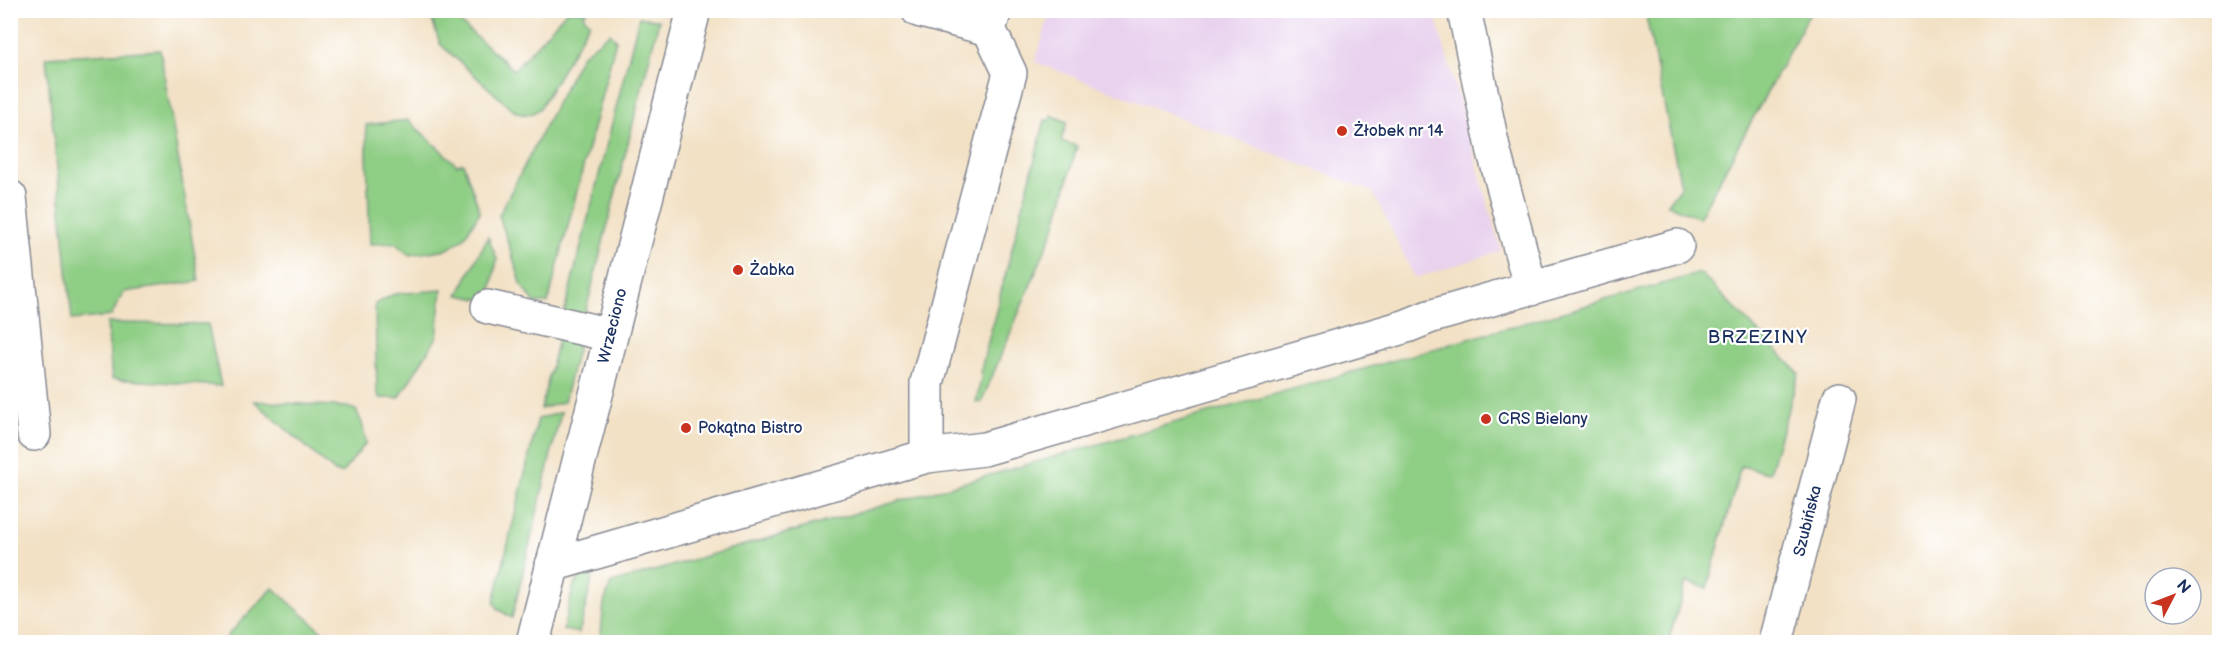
<svg xmlns="http://www.w3.org/2000/svg" width="2230" height="653" viewBox="0 0 2230 653" font-family="'Balsamiq Sans',sans-serif">
<rect width="100%" height="100%" fill="#fff"/>
<filter id="ink" filterUnits="userSpaceOnUse"><feTurbulence type="fractalNoise" baseFrequency=".0167" numOctaves="2"/><feDisplacementMap in="SourceGraphic" scale="12" xChannelSelector="R" yChannelSelector="G"/><feConvolveMatrix kernelMatrix="1 2 1 2 8 2 1 2 1" color-interpolation-filters="sRGB"/></filter>
<filter id="wash" filterUnits="userSpaceOnUse"><feTurbulence type="fractalNoise" baseFrequency=".008" numOctaves="4" result="noise"/><feDisplacementMap in="SourceGraphic" scale="24" xChannelSelector="R" yChannelSelector="G"/><feGaussianBlur stdDeviation="1.35" result="paint"/><feColorMatrix in="noise" values="0 0 0 0 0 0 0 0 0 0 0 0 0 0 0 0 0 1.4 0 .05"/><feComposite in="paint" operator="in"/></filter>
<g filter="url(#wash)">
<rect width="100%" height="100%" fill="#f2e1c5"/>
<polygon fill="#e8d2ee" points="1051,10 1434,11 1501,251 1415,278 1373,192 1035,62"/>
<g fill="#8fce85" stroke="#557e72" stroke-width="1.5">
<path d="M429,11h18l67,59 53,-59h20l-4,5 7,6 -50,86c-9,8 -15,8 -26,3l-74,-67z"/>
<polygon points="1645,11 1811,11 1699,218 1667,204 1681,186"/>
<polygon points="639,17 659,20 584,318 564,313"/>
<polygon points="610,33 616,40 548,303 535,303 522,286 499,215 581,56"/>
<polygon points="160,50 199,281 124,292 111,316 72,320 46,57"/>
<polygon points="1051,115 1067,122 1061,141 1077,146 1056,224 981,403 976,402 982,374 980,373 1045,120 1049,121"/>
<polygon points="408,120 457,165 463,163 480,212 464,238 448,249 409,255 395,243 370,244 366,125"/>
<polygon points="488,237 497,259 489,301 458,295"/>
<polygon points="1700,273 1799,373 1769,473 1741,466 1707,588 1686,582 1668,642 600,642 604,603 611,583"/>
<polygon points="442,290 437,337 399,398 380,398 377,392 375,304 394,294"/>
<polygon points="107,323 208,324 221,386 112,379"/>
<polygon points="559,335 579,342 564,402 541,409"/>
<polygon points="254,401 347,407 356,410 362,423 366,443 342,473 335,472"/>
<polygon points="561,412 512,618 498,609 494,602 538,419"/>
<polygon points="594,572 579,633 563,630 574,585 581,576"/>
<polygon points="273,588 334,642 228,642 227,636"/>
</g>
</g>
<g filter="url(#ink)">
<g fill="none" stroke-linecap="round" stroke-linejoin="round">
<defs>
<g id="minor">
<polyline points="918,10 989,29"/>
<polyline points="1464,10 1494,152 1531,289"/>
<polyline points="10,197 34,434"/>
<polyline points="488,307 611,335"/>
<polyline points="927,456 927,383 1010,73 989,29 995,10"/>
<polyline points="552,565 927,456 984,449 1407,326 1429,317 1677,246"/>
<polyline points="533,642 694,10"/>
<polyline points="1776,642 1839,399"/>
</g>
</defs>
<use href="#minor" stroke="#868892" stroke-width="36"/>
<use href="#minor" stroke="#fff" stroke-width="33"/>
</g>
</g>
<g fill="#c8321e" stroke="#fff" stroke-width="2">
<circle cx="1342" cy="131" r="6"/>
<circle cx="738" cy="270" r="6"/>
<circle cx="1486" cy="419" r="6"/>
<circle cx="686" cy="428" r="6"/>
</g>
<g text-anchor="middle" dominant-baseline="central" stroke-width="4.5" stroke-linejoin="round" paint-order="stroke">
<g font-size="16" fill="#1b2f5e" stroke="#fff" text-anchor="start">
<text x="1354" y="131">Żłobek nr 14</text>
<text x="750" y="270">Żabka</text>
<text x="1498" y="419">CRS Bielany</text>
<text x="698" y="428">Pokątna Bistro</text>
</g>
<g font-size="16" fill="#1b2f5e" stroke="#fff">
<text transform="translate(613 326) rotate(-76)">Wrzeciono</text>
<text transform="translate(1808 521) rotate(-76)">Szubińska</text>
</g>
<g font-size="18" letter-spacing="1.5" fill="#1b2f5e" stroke="#fff">
<text x="1758" y="337">BRZEZINY</text>
</g>
</g>
<rect width="2230" height="653" fill="none" stroke="#fff" stroke-width="36"/>
<g transform="translate(2173 596) rotate(48)"><circle r="28" fill="#ffffff" stroke="#a4acbf" stroke-width="1.5"/>
<path d="M0-4.5L10 22L0 15L-10 22Z" fill="#c8321e"/>
<text y="-9" font-size="16" font-weight="bold" text-anchor="middle" fill="#1b2f5e">N</text>
</g>
</svg>
